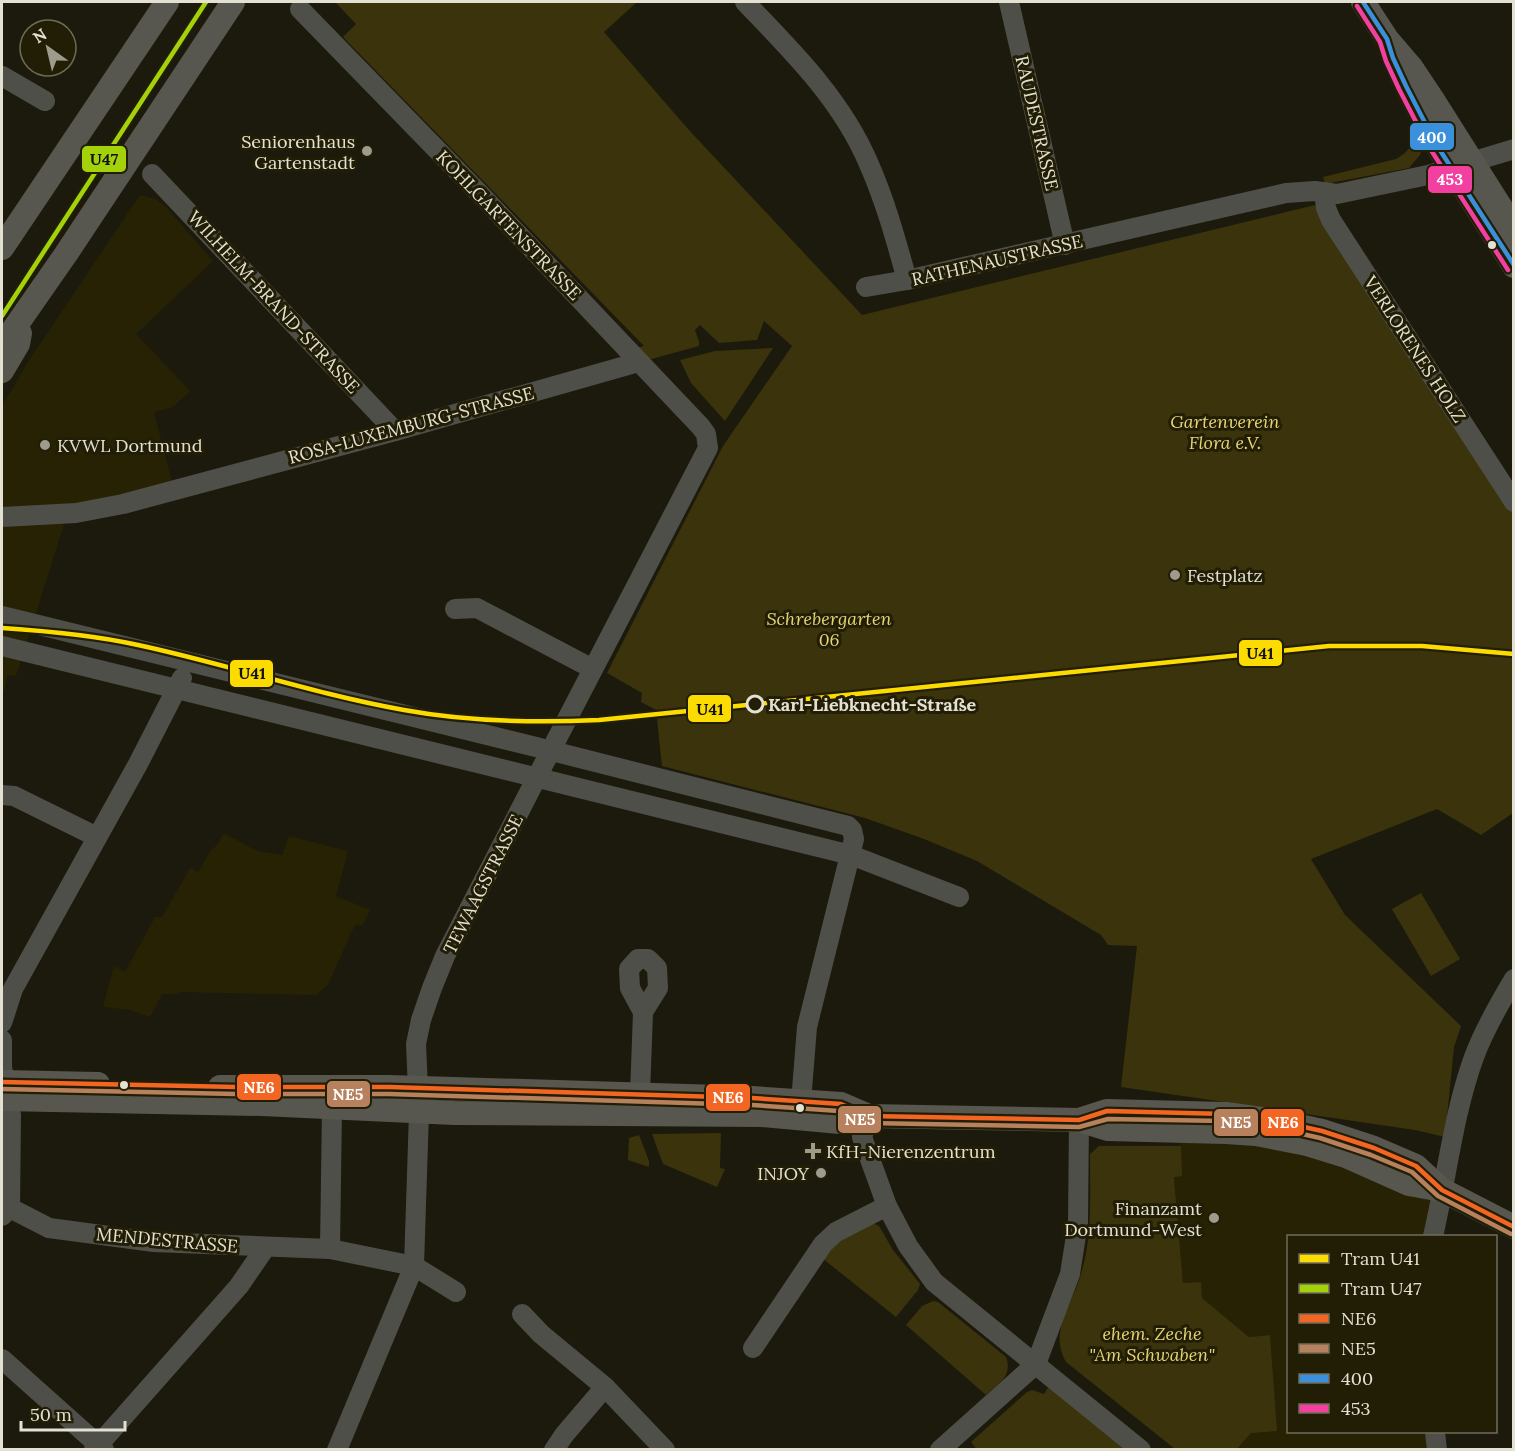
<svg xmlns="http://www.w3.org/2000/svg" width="1515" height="1451" viewBox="0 0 1515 1451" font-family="Lora,serif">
<rect width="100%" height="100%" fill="#1c1a0c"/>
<g fill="#272203">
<polygon points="140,195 155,199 166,207 213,261 136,334 190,391 173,407 154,412 176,498 65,521 16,676 8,675 2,699 2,406 28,362"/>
<polygon points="224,833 257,851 282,855 289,836 348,851 336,896 370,910 362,926 356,924 351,933 328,985 316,995 180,992 179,994 162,994 150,1017 130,1010 103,1007 114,966 125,972 155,917 162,917 190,868 198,872 210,851 217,845"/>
<polygon points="1180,1134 1255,1140 1438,1193 1429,1236 1288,1236 1288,1432 1432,1432 1433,1449 1237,1449 1251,1433 1270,1335 1249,1337 1183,1283 1174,1176 1181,1175"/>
</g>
<g fill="#3a330c">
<polygon points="335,2 637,2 604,32 688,129 862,315 1315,205 1513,512 1513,813 1481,835 1437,809 1311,859 1345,915 1461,1026 1454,1047 1445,1137 1415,1130 1121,1087 1137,946 1108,945 1101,935 977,861 924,839 865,818 662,766 656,710 641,702 642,693 607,673 723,446 792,346 764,321 757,340 719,343 700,325 695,330 699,342 699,346 648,360 635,348 644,346 343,37 356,24"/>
<path d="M1412,129l10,18 -2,8 -11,13 -84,16 -2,-7 73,-18c14,-8 17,-14 16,-30z"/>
<polygon points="773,348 725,421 691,383 680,360 715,351"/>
<polygon points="1421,893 1460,959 1431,976 1392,909"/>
<polygon points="721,1133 720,1168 725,1169 717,1187 663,1164 652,1134"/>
<polygon points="639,1135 649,1161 649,1167 628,1160 629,1138"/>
<path d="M1099,1146h82l1,30 -8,1 9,106 18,-1 1,16 47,39 21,-2 7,96 -26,2 -14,16h-62l-109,-87c-16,-28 2,-52 12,-79 6,-16 10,-37 11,-54 2,-25 1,-50 1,-75z"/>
<polygon points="873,1223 879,1226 893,1250 920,1284 918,1290 896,1317 822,1258 845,1237"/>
<path d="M933,1301l5,1 68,55c7,19 -7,26 -20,38l-80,-70 16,-19z"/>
<polygon points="1049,1386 1128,1449 977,1450 971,1442 1027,1392 1032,1390 1044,1394"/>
</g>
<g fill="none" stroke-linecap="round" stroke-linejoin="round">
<g stroke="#4f4f49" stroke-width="20">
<path d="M745,2c47,49 96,97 123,160 17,38 28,78 39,118"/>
<polyline points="1009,2 1065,245"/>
<polyline points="300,9 482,196 701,427 706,434 708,448 537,777 445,956 432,988 421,1020 416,1044 419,1112 414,1266 337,1450"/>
<polyline points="2,76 45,101"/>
<polyline points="152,174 395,431"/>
<polyline points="1324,192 1326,208 1331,220 1514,502"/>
<polyline points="866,287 907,280 1286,193 1315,191 1337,194 1428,175 1514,149"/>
<polyline points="2,517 76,513 123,504 395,431 639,362"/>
<polyline points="455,609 477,608 593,669"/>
<polyline points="2,616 536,747 848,826 852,830 854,839 807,1027 801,1102"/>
<polyline points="2,646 851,855 959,897"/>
<polyline points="2,795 14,796 97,837"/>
<polyline points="2,1023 13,989 138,764 182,678"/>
<polyline points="2,1040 2,1067 11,1115 10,1208 2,1216"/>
<polyline points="640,1095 643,1012 630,988 629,969 638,959 648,959 657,968 658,988 643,1012"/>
<polyline points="869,1116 862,1137 887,1206 908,1246 934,1282 1141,1450"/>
<polyline points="10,1208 49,1228 154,1242 330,1249 414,1266 456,1292"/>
<path d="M1433,1236c14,-59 20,-121 41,-179 10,-27 25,-53 40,-78"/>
<polyline points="330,1249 332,1107"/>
<polyline points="522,1314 541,1334 605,1387 665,1450"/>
<polyline points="753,1348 823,1244 836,1232 887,1206"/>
<polyline points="2,1359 104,1450"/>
<polyline points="1435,1432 1437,1450"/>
<polyline points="94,1450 239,1286 265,1248"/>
<polyline points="554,1450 564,1435 605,1387"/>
<polyline points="940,1450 1036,1364 1070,1274 1078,1223 1079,1120"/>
</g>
<g stroke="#58574f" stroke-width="24">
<polyline points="1363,2 1387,39 1411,67 1433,100 1514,228"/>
<polyline points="1402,77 1436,144 1514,266"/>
<polyline points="2,248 167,2"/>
<polyline points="2,346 66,254 233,2"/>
<polyline points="2,371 18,344 20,333"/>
<polyline points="2,1082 98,1084"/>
<polyline points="220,1087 389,1087 752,1098 841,1104 869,1116"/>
<polyline points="2,1099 262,1104 454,1113 762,1115 840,1122 869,1116 1079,1120 1108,1129 1226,1132 1256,1134 1307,1144 1346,1156 1409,1184 1442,1190"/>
<polyline points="1079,1120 1107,1111 1226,1114 1277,1121 1322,1131 1374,1148 1416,1166 1442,1190 1514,1227"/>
</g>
<defs>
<polyline id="bus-1" points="2,1082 236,1087 389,1087 752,1098 841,1104 869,1116 1079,1120 1107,1111 1226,1114 1277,1121 1322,1131 1374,1148 1416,1166 1442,1190 1514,1227"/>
<polyline id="bus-2" points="2,1089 236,1094 389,1094 752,1105 839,1111 869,1123 1079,1127 1108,1119 1225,1121 1276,1128 1320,1138 1371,1155 1412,1172 1438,1196 1511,1234"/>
<polyline id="bus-3" points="1363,2 1387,39 1393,58 1406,86 1436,144 1514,265"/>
<polyline id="bus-4" points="1357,6 1380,42 1386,61 1399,89 1429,147 1508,270"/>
</defs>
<use href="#bus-1" stroke="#221e06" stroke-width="9"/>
<use href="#bus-2" stroke="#221e06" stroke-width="9"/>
<use href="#bus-3" stroke="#221e06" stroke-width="9"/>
<use href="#bus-4" stroke="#221e06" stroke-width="9"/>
<use href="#bus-1" stroke="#f26522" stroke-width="4.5"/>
<use href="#bus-2" stroke="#b6815c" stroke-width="4.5"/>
<use href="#bus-3" stroke="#3a90db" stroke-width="4.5"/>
<use href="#bus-4" stroke="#f240a1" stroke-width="4.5"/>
<defs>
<path id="tram-1" d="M2,628c46,3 91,7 136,17 89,19 176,49 266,65 65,12 129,13 195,10l730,-74h93l92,8"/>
<polyline id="tram-2" points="2,316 206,2"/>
</defs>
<use href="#tram-1" stroke="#221e06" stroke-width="9"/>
<use href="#tram-2" stroke="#221e06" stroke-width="9"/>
<use href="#tram-1" stroke="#fcdc00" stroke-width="4.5"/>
<use href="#tram-2" stroke="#a3d20b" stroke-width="4.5"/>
</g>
<g fill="#9e9b8d" stroke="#221e06" stroke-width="2">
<circle cx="367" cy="151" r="6"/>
<circle cx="45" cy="445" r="6"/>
<circle cx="1175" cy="575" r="6"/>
<path d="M810 1142h6v6h6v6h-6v6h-6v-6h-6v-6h6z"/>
<circle cx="821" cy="1173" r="6"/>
<circle cx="1214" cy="1218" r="6"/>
</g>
<g fill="#e4e1d3" stroke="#221e06" stroke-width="2">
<circle cx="1492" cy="245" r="5"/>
<circle cx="124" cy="1085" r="5"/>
<circle cx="800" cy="1108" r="5"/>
</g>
<circle fill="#221e06" stroke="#e4e1d3" stroke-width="3" cx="755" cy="704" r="8"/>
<g text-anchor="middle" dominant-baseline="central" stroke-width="6" stroke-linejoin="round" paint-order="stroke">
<g font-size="18" fill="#e4e1d3" stroke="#221e06">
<text transform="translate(1037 123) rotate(77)">RAUDESTRASSE</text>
<text transform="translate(509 225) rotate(46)">KOHLGARTENSTRASSE</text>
<text transform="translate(997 260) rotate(-13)">RATHENAUSTRASSE</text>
<text transform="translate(274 302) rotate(47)">WILHELM-BRAND-STRASSE</text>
<text transform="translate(1415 349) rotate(57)">VERLORENES HOLZ</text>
<text transform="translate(411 425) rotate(-15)">ROSA-LUXEMBURG-STRASSE</text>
<text transform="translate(483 884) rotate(-63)">TEWAAGSTRASSE</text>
<text transform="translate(167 1240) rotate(5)">MENDESTRASSE</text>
</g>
<g font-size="18" fill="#e4e1d3" stroke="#221e06" text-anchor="end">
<text x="355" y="141">Seniorenhaus<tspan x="355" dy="21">Gartenstadt</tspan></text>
<text x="57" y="445" text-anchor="start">KVWL Dortmund</text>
<text x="1187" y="575" text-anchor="start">Festplatz</text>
<text x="826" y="1151" text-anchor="start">KfH-Nierenzentrum</text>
<text x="809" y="1173">INJOY</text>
<text x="1202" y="1208">Finanzamt<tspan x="1202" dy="21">Dortmund-West</tspan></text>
</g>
<g font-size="18" font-style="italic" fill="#e6d473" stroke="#221e06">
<text x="1225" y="421">Gartenverein<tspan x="1225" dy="21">Flora e.V.</tspan></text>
<text x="829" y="618">Schrebergarten<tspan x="829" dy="21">06</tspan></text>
<text x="1152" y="1333">ehem. Zeche<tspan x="1152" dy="21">"Am Schwaben"</tspan></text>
</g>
<g font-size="18" font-weight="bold" fill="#e4e1d3" stroke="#221e06" text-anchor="start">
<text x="768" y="704">Karl-Liebknecht-Straße</text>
</g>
</g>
<g stroke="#221e06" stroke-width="2">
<rect x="1409" y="122" width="46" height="29" rx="6" fill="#3a90db"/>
<rect x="81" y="145" width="46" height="28" rx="6" fill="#a3d20b"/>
<rect x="1427" y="165" width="46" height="29" rx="6" fill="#f240a1"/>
<rect x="1238" y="639" width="45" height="28" rx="6" fill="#fcdc00"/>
<rect x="229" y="659" width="45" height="29" rx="6" fill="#fcdc00"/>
<rect x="687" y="694" width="45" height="29" rx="6" fill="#fcdc00"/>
<rect x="236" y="1073" width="46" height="28" rx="6" fill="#f26522"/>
<rect x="326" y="1080" width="45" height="28" rx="6" fill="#b6815c"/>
<rect x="705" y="1083" width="46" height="29" rx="6" fill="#f26522"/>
<rect x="837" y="1105" width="45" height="29" rx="6" fill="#b6815c"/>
<rect x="1260" y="1108" width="45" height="29" rx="6" fill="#f26522"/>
<rect x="1213" y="1108" width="46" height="29" rx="6" fill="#b6815c"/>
</g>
<g font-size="16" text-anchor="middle" font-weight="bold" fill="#fff">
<text x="1432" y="143">400</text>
<text x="1450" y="185">453</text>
<text x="259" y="1093">NE6</text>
<text x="348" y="1100">NE5</text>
<text x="728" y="1103">NE6</text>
<text x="860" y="1125">NE5</text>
<text x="1283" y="1128">NE6</text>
<text x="1236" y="1128">NE5</text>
</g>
<g font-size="16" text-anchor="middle" font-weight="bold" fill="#111">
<text x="104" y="165">U47</text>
<text x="1260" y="659">U41</text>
<text x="252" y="679">U41</text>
<text x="710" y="715">U41</text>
</g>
<rect width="1515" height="1451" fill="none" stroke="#e4e1d3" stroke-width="6"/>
<rect x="1287" y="1235" width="210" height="198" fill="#221e06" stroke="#706c58" stroke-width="1.5"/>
<rect x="1299" y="1254" width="30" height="9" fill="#fcdc00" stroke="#706c58" stroke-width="1.5"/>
<text x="1341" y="1265" font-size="18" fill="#e4e1d3">Tram U41</text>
<rect x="1299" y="1284" width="30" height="9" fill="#a3d20b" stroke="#706c58" stroke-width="1.5"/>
<text x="1341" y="1295" font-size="18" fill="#e4e1d3">Tram U47</text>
<rect x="1299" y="1314" width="30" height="9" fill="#f26522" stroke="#706c58" stroke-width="1.5"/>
<text x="1341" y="1325" font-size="18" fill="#e4e1d3">NE6</text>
<rect x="1299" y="1344" width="30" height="9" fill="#b6815c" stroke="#706c58" stroke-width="1.5"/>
<text x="1341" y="1355" font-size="18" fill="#e4e1d3">NE5</text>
<rect x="1299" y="1374" width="30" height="9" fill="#3a90db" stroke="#706c58" stroke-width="1.5"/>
<text x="1341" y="1385" font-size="18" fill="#e4e1d3">400</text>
<rect x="1299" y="1404" width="30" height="9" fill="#f240a1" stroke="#706c58" stroke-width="1.5"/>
<text x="1341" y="1415" font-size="18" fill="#e4e1d3">453</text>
<g transform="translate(48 48) rotate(326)"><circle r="28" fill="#221e06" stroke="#706c58" stroke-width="1.5"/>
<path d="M0-4.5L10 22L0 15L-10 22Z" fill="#9e9b8d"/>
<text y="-9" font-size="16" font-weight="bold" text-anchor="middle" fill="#e4e1d3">N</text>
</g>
<path d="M21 1421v9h104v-9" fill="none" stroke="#e4e1d3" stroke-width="3"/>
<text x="30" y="1421" font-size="18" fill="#e4e1d3" stroke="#221e06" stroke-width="4.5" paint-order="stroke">50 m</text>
</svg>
